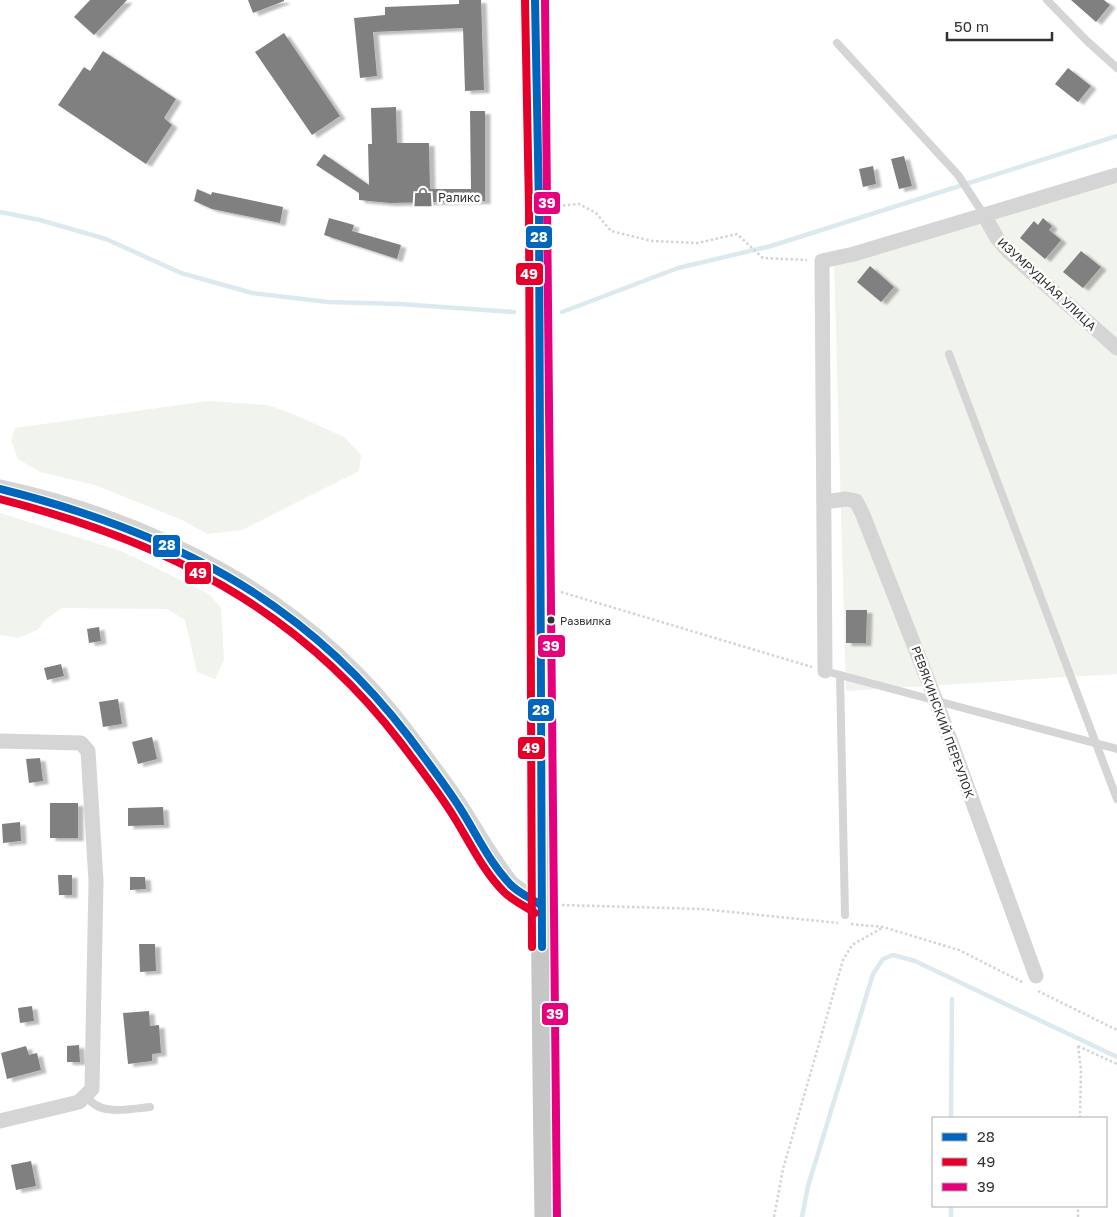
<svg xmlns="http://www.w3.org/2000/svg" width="1117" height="1217" viewBox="0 0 1117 1217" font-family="'Golos Text',sans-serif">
<defs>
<filter id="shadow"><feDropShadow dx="5.5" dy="3" stdDeviation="1" flood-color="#0004"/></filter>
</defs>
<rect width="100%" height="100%" fill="#fff"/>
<g fill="#f1f3ed">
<polygon points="1117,169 1117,674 846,691 834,260"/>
<polygon points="208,401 267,405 293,414 344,437 361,455 359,471 242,530 207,534 182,520 95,485 40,472 18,459 11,440 15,428"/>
<polygon points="0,513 121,551 209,594 221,608 224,660 215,679 197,672 185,620 167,609 62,608 46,619 37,630 18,638 0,635"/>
</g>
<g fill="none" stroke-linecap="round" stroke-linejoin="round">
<g stroke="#dce9ee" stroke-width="4.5">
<polyline points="0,212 40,220 106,239 181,273 252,293 328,302 400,304 514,312"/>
<polyline points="562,312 678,268 771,246 1117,136"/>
<polyline points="951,1118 952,999"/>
<polyline points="802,1217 808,1186 873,974 883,959 893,955 915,961 1117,1057"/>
<polyline points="951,1217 951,1206"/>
</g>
</g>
<g fill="#808080" filter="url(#shadow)">
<polygon points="90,0 127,0 94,35 74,17"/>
<polygon points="248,0 284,0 284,1 253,13"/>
<polygon points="459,0 481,0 484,90 465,91 463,28 373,32 377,76 360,78 354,18 385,15 385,7 459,4"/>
<polygon points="1071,0 1104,0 1110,5 1096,22"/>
<polygon points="284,33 340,116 312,135 255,52"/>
<polygon points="103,51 176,99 164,118 172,125 146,164 58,105 84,67 90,71"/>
<polygon points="1068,68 1091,86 1078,102 1055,84"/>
<polygon points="396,107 397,143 429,143 430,189 471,189 470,111 485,111 485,201 390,203 359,200 359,193 316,165 324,154 369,185 368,144 372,144 371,108"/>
<polygon points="904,156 912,186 899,189 891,159"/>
<polygon points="873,166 876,184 863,187 859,169"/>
<polygon points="197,189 211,195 212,192 283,207 280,223 212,209 194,201"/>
<polygon points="329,218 354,225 352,231 401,245 397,259 324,235"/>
<polygon points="1043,218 1052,226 1049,230 1061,240 1045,259 1020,238 1034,221 1038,225"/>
<polygon points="1081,251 1101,267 1083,288 1063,272"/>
<polygon points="870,266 894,287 881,302 857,282"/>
<polygon points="846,610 867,610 866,643 846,643"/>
<polygon points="99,627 101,641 89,643 87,629"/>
<polygon points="61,664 64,676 47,680 44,668"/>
<polygon points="118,699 122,724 103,727 99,702"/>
<polygon points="152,737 157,759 138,764 132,742"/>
<polygon points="40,758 43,781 29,783 26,759"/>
<rect x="50" y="803" width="28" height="35"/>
<polygon points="163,807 164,825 128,826 128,808"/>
<polygon points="20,822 21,841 3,843 2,824"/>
<polygon points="58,875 72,875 72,895 59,895"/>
<polygon points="130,877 145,877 146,889 130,890"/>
<polygon points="139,944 155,944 156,971 140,972"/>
<polygon points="32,1006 34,1021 20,1023 18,1008"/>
<polygon points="149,1011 150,1026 159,1025 161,1053 152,1054 152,1061 128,1064 123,1013"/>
<polygon points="79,1045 80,1062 67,1062 67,1046"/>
<polygon points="26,1046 29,1055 37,1053 41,1070 7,1079 1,1053"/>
<polygon points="31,1161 36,1186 16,1190 11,1165"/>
</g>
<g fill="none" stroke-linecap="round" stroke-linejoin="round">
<g stroke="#d4d4d4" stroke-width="2.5" stroke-dasharray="2.5 2.5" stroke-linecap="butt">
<polyline points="558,206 579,204 596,213 611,231 652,241 698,243 737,234 763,258 807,260"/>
<polyline points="561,592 812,667"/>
<polyline points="562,905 702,909 838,923"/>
<polyline points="851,924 883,927 959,950 1024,983"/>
<polyline points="1038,991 1117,1030"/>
<polyline points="1078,1046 1081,1070 1080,1118"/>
<polyline points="1078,1046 1117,1064"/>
<polyline points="774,1217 783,1169 843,960 852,945 882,928"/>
<polyline points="1078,1217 1078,1206"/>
</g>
<g stroke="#d5d5d5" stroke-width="8">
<polyline points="1047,0 1087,41 1117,68"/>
<polyline points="837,43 958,175 984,215"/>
<polyline points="949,354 1117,799"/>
<polyline points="825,671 1117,749"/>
<polyline points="840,675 845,915"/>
<path d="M86,1095c12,22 43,14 64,12"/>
</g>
<g stroke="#d5d5d5" stroke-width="15">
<polyline points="984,215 997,238 1008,251 1117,348"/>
<polyline points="824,502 846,499 856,501 863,515 936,701 1036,976"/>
<polyline points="825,671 822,261 854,254 1117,175"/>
<polyline points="0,741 81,743 88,751 96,881 92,1089 79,1102 0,1121"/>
</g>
<path stroke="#d5d5d5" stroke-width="19" d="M0,489c158,34 310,114 407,246 18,24 37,48 53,73 16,25 31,53 50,76 8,8 22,14 31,21"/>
<path stroke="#c6c6c6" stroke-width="25" d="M535,0c8,406 5,811 12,1217"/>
<defs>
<g id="bus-1">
<polyline points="535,0 539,208 542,947"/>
<path d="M0,489c167,42 302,108 409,248 17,23 35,46 51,71 16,25 29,54 50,76 8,9 21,14 31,21"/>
</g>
<g id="bus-2">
<polyline points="525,0 529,208 532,947"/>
<path d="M0,499c163,42 297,108 401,244 18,24 37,48 53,74 15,24 29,54 50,75 9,9 21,14 31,21"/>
</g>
<polyline id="bus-3" points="545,0 557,1217"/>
</defs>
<use href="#bus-1" stroke="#fff" stroke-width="11"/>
<use href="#bus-2" stroke="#fff" stroke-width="11"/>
<use href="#bus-3" stroke="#fff" stroke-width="11"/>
<use href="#bus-1" stroke="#0065bd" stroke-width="8"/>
<use href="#bus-2" stroke="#e4002b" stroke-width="8"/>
<use href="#bus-3" stroke="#e5007d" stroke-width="8"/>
</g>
<defs>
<symbol id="shop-bare" viewBox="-9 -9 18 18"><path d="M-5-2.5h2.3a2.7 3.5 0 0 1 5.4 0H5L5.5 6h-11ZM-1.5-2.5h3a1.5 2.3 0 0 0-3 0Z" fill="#797979" stroke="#fff" stroke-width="2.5" paint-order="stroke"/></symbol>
</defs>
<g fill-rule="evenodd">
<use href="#shop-bare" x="409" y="183" width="28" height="28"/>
</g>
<circle fill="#313131" stroke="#fff" stroke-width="2" cx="551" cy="620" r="4.5"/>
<g text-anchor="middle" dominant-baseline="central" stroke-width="5" stroke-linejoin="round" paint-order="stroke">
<g font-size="11" fill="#313131" stroke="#fff" text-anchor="start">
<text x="560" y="620">Развилка</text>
</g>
<g font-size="12" fill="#313131" stroke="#fff" text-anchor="start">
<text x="438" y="197">Раликс</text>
</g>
<g font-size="12" fill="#313131" stroke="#fff">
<text transform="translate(1047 284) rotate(43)">ИЗУМРУДНАЯ УЛИЦА</text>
<text transform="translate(943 722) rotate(70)">РЕВЯКИНСКИЙ ПЕРЕУЛОК</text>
</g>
</g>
<g stroke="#fff" stroke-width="2">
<rect x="533" y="191" width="28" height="24" rx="5" fill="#e5007d"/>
<rect x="525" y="225" width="28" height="24" rx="5" fill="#0065bd"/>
<rect x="515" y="262" width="29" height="24" rx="5" fill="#e4002b"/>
<rect x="152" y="534" width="29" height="24" rx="5" fill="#0065bd"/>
<rect x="184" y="561" width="28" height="24" rx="5" fill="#e4002b"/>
<rect x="537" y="634" width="29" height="24" rx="5" fill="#e5007d"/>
<rect x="527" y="698" width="28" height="24" rx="5" fill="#0065bd"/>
<rect x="517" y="736" width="29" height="24" rx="5" fill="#e4002b"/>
<rect x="541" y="1002" width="28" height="24" rx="5" fill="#e5007d"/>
</g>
<g font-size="14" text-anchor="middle" font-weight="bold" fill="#fff">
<text x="547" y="208">39</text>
<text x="539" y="242">28</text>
<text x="529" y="279">49</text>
<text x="167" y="550">28</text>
<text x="198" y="578">49</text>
<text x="551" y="651">39</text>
<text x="541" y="715">28</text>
<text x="531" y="753">49</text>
<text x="555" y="1019">39</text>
</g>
<rect x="932" y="1117" width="175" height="90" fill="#ffffff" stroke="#adadad"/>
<rect x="942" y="1133" width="25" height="8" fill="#0065bd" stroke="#adadad"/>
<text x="977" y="1142" font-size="15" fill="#313131">28</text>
<rect x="942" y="1158" width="25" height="8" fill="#e4002b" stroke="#adadad"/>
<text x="977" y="1167" font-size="15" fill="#313131">49</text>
<rect x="942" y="1183" width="25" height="8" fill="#e5007d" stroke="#adadad"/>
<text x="977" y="1192" font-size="15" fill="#313131">39</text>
<path d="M947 32v8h105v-8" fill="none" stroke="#313131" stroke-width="2.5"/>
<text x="954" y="32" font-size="15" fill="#313131" stroke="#ffffff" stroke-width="4" paint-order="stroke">50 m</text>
</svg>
